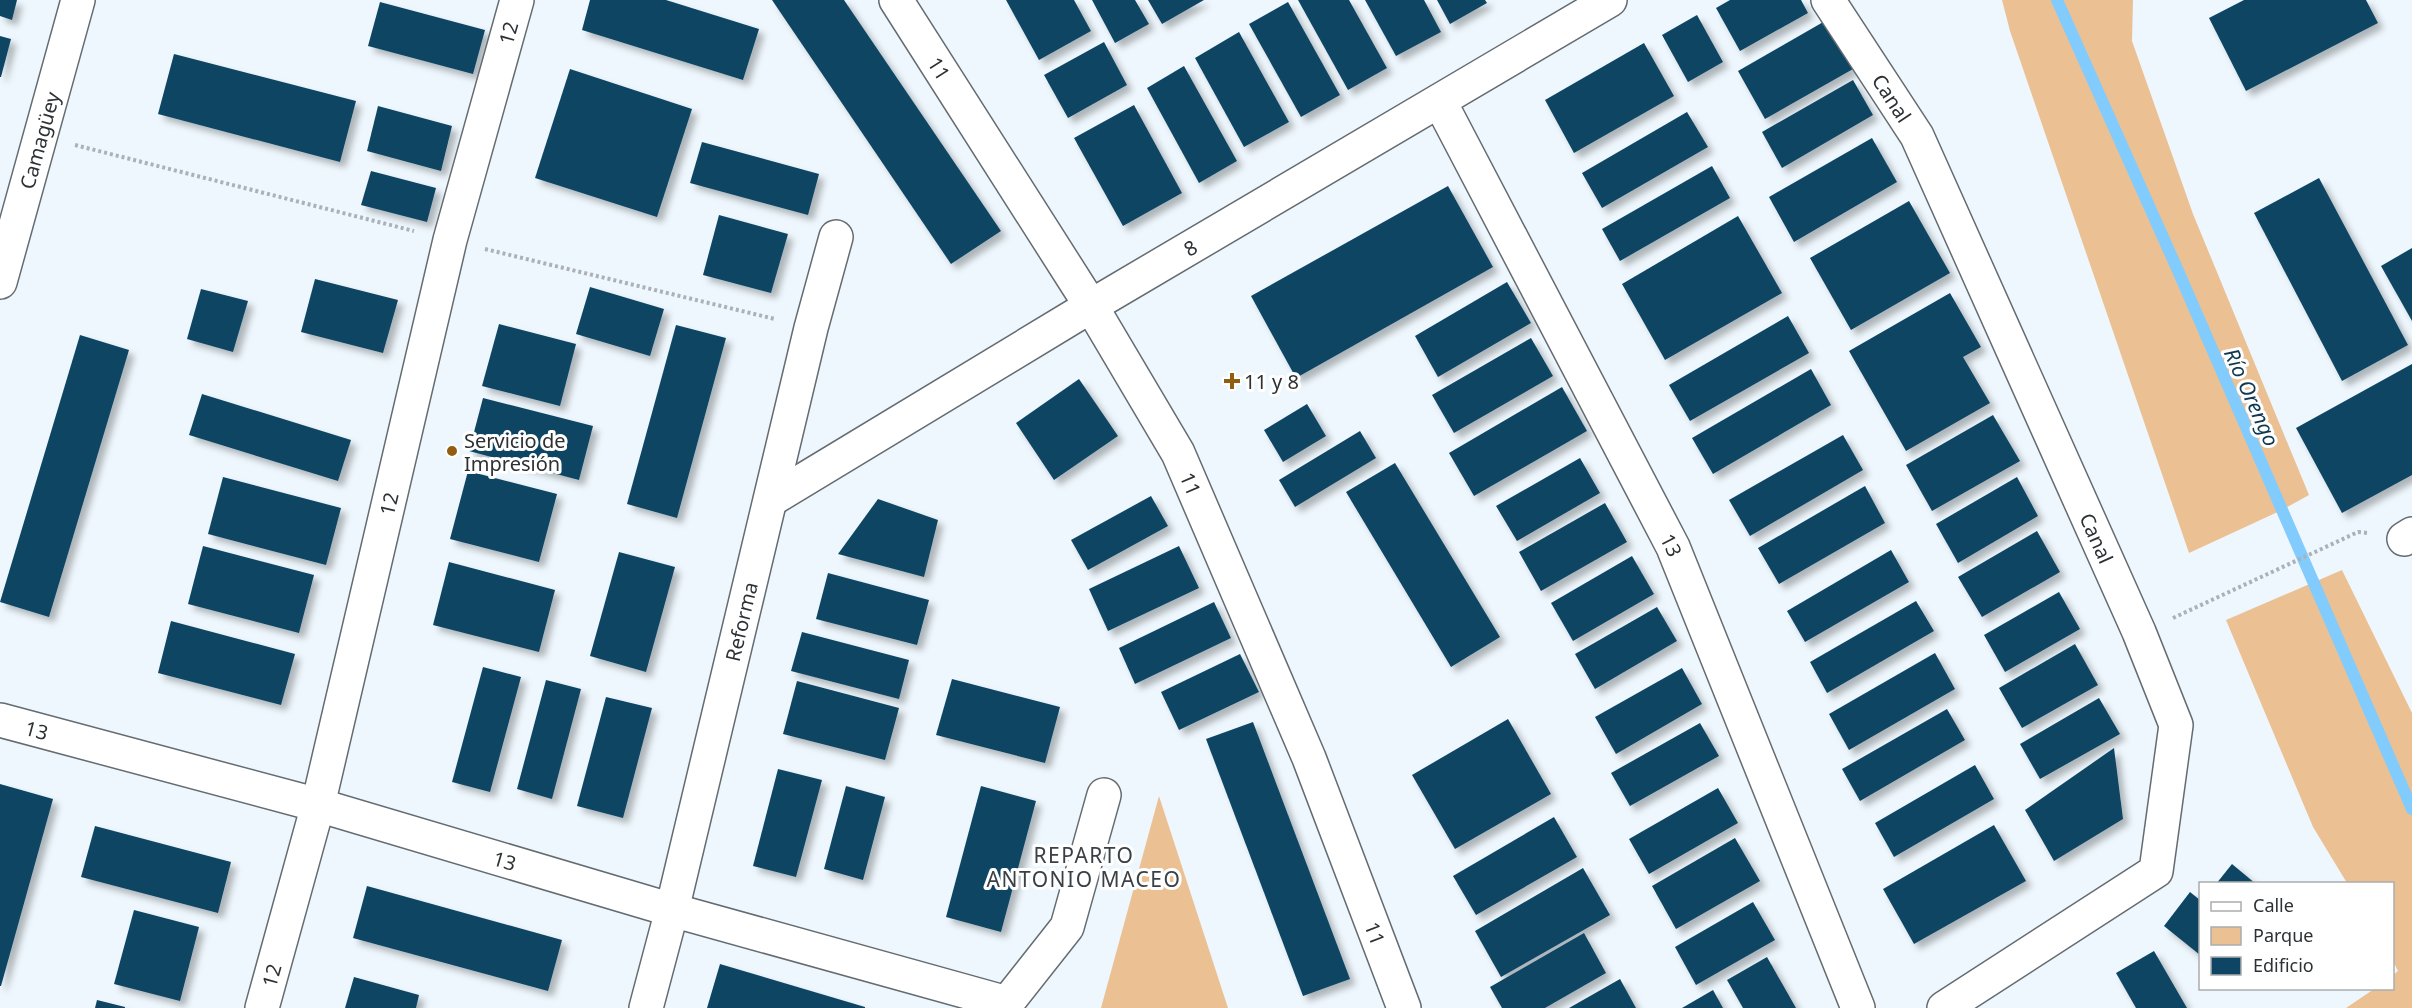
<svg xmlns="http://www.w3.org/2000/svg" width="2412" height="1008" viewBox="0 0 2412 1008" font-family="'Noto Sans',sans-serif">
<defs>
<filter id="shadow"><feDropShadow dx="5.5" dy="5.5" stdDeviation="3" flood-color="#0004"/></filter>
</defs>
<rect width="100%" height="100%" fill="#eef7fd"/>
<g fill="#ebc194">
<polygon points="2002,0 2133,0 2132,41 2193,214 2309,495 2282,510 2189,553 2010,31"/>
<polygon points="2342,570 2412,713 2412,1008 2346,1008 2374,989 2392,988 2393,975 2398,971 2393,961 2392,884 2347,883 2313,827 2226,620"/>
<polygon points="1159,796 1228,1008 1101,1008"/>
</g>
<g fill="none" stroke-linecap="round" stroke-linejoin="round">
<polyline stroke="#82cbfd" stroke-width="12" points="2057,0 2179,273 2412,809"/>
</g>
<g fill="#0f4564" filter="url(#shadow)">
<polygon points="0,0 17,0 12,20 0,16"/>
<polygon points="590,0 666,0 759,29 743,80 582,30"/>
<polygon points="772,0 844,0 1001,231 951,264"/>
<polygon points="1006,0 1074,0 1091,31 1039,60"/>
<polygon points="1092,0 1135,0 1149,24 1115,43"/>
<polygon points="1148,0 1204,0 1162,24"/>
<polygon points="1298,0 1349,0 1387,68 1348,90"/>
<polygon points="1365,0 1424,0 1441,32 1396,56"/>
<polygon points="1437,0 1485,0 1487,3 1450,24"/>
<polygon points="1730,0 1801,0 1808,13 1740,51 1716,8"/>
<polygon points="2244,0 2366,0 2378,23 2246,91 2209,18"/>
<polygon points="380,2 485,30 473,74 368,46"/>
<polygon points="1288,2 1340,95 1301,117 1249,24"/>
<polygon points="1697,15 1723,62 1688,82 1662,35"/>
<polygon points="1825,21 1853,69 1765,119 1738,71"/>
<polygon points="1239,32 1289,122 1244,147 1195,58"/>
<polygon points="0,36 11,39 1,77 0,77"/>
<polygon points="1104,42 1127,85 1068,118 1044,75"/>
<polygon points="1644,43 1674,96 1574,153 1545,100"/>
<polygon points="174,54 356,101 340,162 158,114"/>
<polygon points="1184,66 1237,161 1199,183 1147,88"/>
<polygon points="570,69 692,109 657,217 535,178"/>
<polygon points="1853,80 1873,115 1782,168 1762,132"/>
<polygon points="1134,105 1182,193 1123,226 1074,138"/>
<polygon points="378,106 452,126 441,171 367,151"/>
<polygon points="1687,112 1708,147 1602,208 1582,173"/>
<polygon points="1872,138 1897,182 1794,242 1769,197"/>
<polygon points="702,142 819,174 808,215 690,183"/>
<polygon points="1712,166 1730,198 1620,261 1602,229"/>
<polygon points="371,171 436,188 427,222 361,205"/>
<polygon points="2319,178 2408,345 2342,381 2254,213"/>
<polygon points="1448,186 1493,267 1296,378 1251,296"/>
<polygon points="1909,201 1950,273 1851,330 1810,258"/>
<polygon points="719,215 788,234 771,293 703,275"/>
<polygon points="1738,216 1782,293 1665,360 1622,284"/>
<polygon points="2412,248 2412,321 2381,266"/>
<polygon points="315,279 398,300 383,353 301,332"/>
<polygon points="1507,282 1531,323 1438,377 1415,336"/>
<polygon points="590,287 664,309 650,356 576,334"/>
<polygon points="201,289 248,301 233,352 187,339"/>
<polygon points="1950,293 1981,347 1963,357 1990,403 1906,451 1849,351"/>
<polygon points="1788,316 1809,353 1690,421 1669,385"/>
<polygon points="499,324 576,344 560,406 482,386"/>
<polygon points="676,325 726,338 677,518 627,504"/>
<polygon points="80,335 129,350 49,617 0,602"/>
<polygon points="1531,338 1553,376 1454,433 1432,395"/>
<polygon points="2412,364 2412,475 2342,513 2296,428"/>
<polygon points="1811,369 1831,405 1713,474 1692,438"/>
<polygon points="1079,379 1118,436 1054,480 1016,423"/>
<polygon points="1562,387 1587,431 1474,496 1449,453"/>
<polygon points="202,394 351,440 338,481 189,435"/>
<polygon points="483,398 593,426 579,480 469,451"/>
<polygon points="1307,404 1326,436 1283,462 1264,430"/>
<polygon points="1993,415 2020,461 1932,511 1906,465"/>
<polygon points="1360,431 1376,458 1295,507 1279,480"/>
<polygon points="1843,435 1863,470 1750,536 1729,500"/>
<polygon points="1580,458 1600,493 1517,541 1496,506"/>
<polygon points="1395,463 1500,637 1451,667 1346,492"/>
<polygon points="468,471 557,494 539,562 450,539"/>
<polygon points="223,477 341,508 326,565 208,534"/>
<polygon points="2017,477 2038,516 1958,563 1936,524"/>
<polygon points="1865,486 1885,523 1779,584 1758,548"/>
<polygon points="1151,496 1168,526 1088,570 1071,540"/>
<polygon points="878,499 938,520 924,577 838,554"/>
<polygon points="1605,503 1627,542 1541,591 1519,552"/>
<polygon points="2037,531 2060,572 1982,617 1958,577"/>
<polygon points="203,546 314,575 299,633 188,604"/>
<polygon points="1179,546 1199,588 1108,631 1089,589"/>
<polygon points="1891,550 1909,582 1805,642 1787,611"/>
<polygon points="619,552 675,567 646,672 590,656"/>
<polygon points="1632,556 1654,594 1573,641 1551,603"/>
<polygon points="449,562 555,590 539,652 433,625"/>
<polygon points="828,573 929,600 917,645 816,619"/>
<polygon points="2059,592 2080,629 2005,672 1984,635"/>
<polygon points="1916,601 1934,631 1827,693 1810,662"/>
<polygon points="1214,602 1231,638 1135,684 1119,648"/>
<polygon points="1657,607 1677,641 1595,689 1575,654"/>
<polygon points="171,621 295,654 281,705 158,673"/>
<polygon points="802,632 909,660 899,699 791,671"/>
<polygon points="2075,644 2098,685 2022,728 1999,688"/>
<polygon points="1935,653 1955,689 1849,750 1829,714"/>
<polygon points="1240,654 1259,692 1179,730 1161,692"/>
<polygon points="483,667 521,677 490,792 452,782"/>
<polygon points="1682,668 1702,704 1616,754 1595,717"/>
<polygon points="952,679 1060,707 1045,763 936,735"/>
<polygon points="546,680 581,689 552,799 517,789"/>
<polygon points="797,681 899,708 885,760 783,734"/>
<polygon points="606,697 652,708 623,818 577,806"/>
<polygon points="2099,698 2120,734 2040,779 2020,744"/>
<polygon points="1947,709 1965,740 1860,801 1842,769"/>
<polygon points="1508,719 1551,794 1455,849 1412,775"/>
<polygon points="1253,722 1350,979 1303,996 1206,739"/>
<polygon points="1700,723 1719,756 1630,806 1611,773"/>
<polygon points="2114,748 2123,819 2054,861 2025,810"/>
<polygon points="1975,765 1994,799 1894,857 1875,823"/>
<polygon points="778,769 822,780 796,877 753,866"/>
<polygon points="0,784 53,799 1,986 0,986"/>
<polygon points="846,786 885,797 863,880 824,869"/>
<polygon points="981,786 1036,801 1001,932 946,917"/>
<polygon points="1718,788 1738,823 1649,874 1629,839"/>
<polygon points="1554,817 1577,857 1476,915 1453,876"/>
<polygon points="1994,825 2026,881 1914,944 1883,889"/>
<polygon points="95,826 231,862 218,913 81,877"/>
<polygon points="1735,838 1760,881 1676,929 1652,886"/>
<polygon points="2232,864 2256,884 2216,884"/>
<polygon points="1583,868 1610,915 1501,977 1475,931"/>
<polygon points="367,886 562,940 548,991 353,938"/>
<polygon points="2190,892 2200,900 2200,955 2164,926"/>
<polygon points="1753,902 1775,940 1696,985 1675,947"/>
<polygon points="134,910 199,927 180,1001 114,984"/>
<polygon points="1584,933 1606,973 1545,1008 1502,1008 1490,987"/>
<polygon points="2154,951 2187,1008 2136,1008 2116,973"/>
<polygon points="1767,957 1796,1008 1743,1008 1727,980"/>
<polygon points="720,964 865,1007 865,1008 707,1008"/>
<polygon points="354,977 419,995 416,1008 345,1008"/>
<polygon points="1620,979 1636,1008 1569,1008"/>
<polygon points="1713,990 1723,1008 1682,1008"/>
<polygon points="97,1000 125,1007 125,1008 95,1008"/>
</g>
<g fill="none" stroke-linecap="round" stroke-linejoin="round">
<defs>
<g id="minor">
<path id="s1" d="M1828,0l89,136 222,496 37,93 -20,146 -212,137"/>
<path id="s2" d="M1440,102l233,445 185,461"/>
<path id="s3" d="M772,499l319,-193 519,-306"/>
<polyline points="2404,539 2412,534"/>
<path id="s4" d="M0,720l318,85 354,105 335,93"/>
<path id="s5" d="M262,1008l56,-203 132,-565 67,-240"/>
<path id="s6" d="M646,1008l26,-98 139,-582 25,-91"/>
<polyline points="1006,1008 1007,1003 1067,927 1104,795"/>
</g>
<g id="tertiary">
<path id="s7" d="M896,0l195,306 87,147 131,305 95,250"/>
</g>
<g id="secondary">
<path id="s8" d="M0,282l78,-282"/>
</g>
</defs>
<use href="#minor" stroke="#646c71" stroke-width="36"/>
<use href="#tertiary" stroke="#646c71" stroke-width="36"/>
<use href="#secondary" stroke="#646c71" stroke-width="36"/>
<g stroke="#abb1b6" stroke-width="4" stroke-dasharray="3 3" stroke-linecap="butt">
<polyline points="75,145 414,231"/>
<polyline points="485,249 775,319"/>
<polyline points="2173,618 2358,532 2368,533"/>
</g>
<use href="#minor" stroke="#fff" stroke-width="33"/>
<use href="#tertiary" stroke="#fff" stroke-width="33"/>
<use href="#secondary" stroke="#fff" stroke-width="33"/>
</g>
<g fill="#925c11" stroke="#fff" stroke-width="2">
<path d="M1229 372h6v6h6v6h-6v6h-6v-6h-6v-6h6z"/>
<circle cx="452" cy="451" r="6"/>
</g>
<g text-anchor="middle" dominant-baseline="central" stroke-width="6" stroke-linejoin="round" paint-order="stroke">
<g font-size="20" fill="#2e3133" stroke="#fff">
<text stroke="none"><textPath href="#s5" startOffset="1006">12</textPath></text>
<text stroke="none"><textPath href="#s7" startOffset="81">11</textPath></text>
<text stroke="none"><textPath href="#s1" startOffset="117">Canal</textPath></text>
<text stroke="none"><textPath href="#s8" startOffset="147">Camagüey</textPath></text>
<text stroke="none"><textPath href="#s3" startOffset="488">8</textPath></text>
<text stroke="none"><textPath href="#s7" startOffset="567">11</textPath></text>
<text stroke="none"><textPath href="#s5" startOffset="520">12</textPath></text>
<text stroke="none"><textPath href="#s1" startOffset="603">Canal</textPath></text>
<text stroke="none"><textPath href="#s2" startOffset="500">13</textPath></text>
<text stroke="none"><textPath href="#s6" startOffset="398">Reforma</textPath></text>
<text stroke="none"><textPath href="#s4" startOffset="38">13</textPath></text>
<text stroke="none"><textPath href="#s4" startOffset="524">13</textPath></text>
<text stroke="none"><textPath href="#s7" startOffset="1053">11</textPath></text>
<text stroke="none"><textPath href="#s5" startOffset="34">12</textPath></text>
</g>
<g font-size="20" fill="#2e3133" stroke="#fff" text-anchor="start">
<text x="1244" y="381">11 y 8</text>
<text x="464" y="440">Servicio de<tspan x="464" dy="23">Impresión</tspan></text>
</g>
<g font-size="21" font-style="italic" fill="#0f3851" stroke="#fff">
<text transform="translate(2252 397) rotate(66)">Río Orengo</text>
</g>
<g font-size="21" letter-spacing="1.5" fill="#3a4146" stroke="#fff">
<text x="1084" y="855">REPARTO<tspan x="1084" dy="24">ANTONIO MACEO</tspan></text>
</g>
</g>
<rect x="2199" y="882" width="195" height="108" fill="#ffffff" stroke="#abadad" stroke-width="1.5"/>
<rect x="2211" y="902" width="30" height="9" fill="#ffffff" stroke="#abadad" stroke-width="1.5"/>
<text x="2253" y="912" font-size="18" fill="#2e3133">Calle</text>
<rect x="2211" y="927" width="30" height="18" fill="#ebc194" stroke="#abadad" stroke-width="1.5"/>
<text x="2253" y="942" font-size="18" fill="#2e3133">Parque</text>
<rect x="2211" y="957" width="30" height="18" fill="#0f4564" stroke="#abadad" stroke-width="1.5"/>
<text x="2253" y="972" font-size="18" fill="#2e3133">Edificio</text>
</svg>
